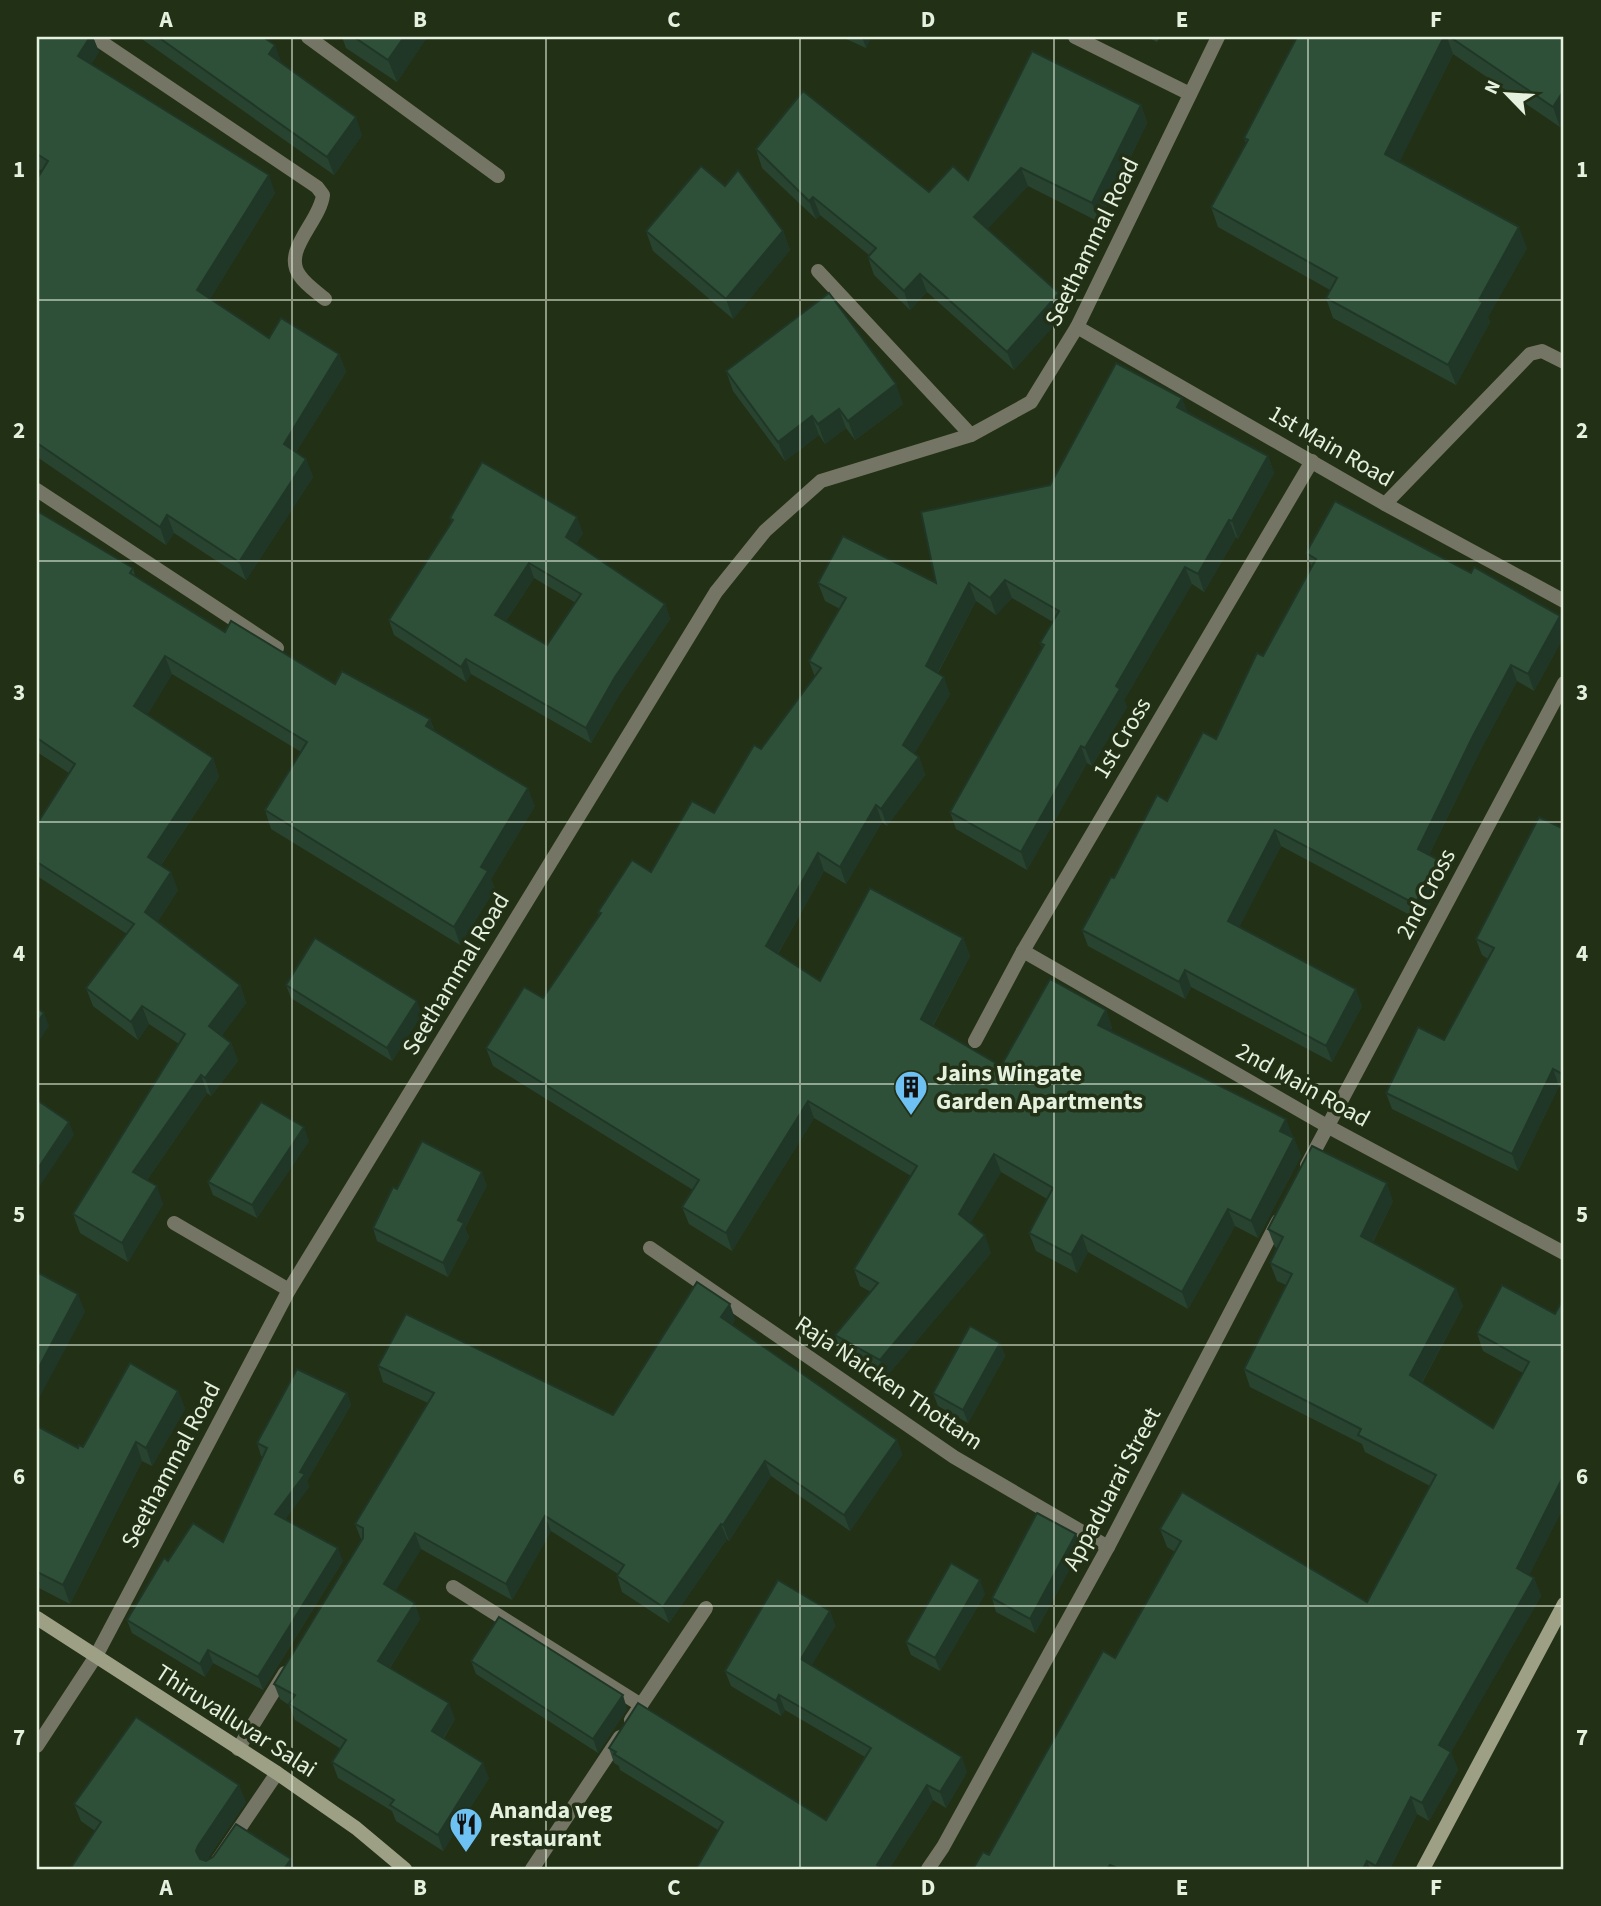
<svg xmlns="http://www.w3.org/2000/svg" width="1601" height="1906" viewBox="0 0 1601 1906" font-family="'Source Sans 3',sans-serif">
<rect width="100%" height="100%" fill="#223016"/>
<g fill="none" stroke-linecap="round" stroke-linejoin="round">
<g stroke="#747565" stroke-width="14">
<polyline points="308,37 498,176"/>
<polyline points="1075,37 1190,94"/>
</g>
<g stroke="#747565" stroke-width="14">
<path d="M94,37l223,150 6,8c-3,27 -42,56 -23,81 6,9 17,16 25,23"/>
<polyline points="818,271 971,435"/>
<polyline points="1077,327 1385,504 1564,601"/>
<polyline points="37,490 277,648"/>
<polyline points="1385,504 1530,354 1542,351 1564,362"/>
<polyline points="1023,951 1327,1126 1564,1253"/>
<polyline points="975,1041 1023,951 1312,461"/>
<polyline points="1307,1165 1564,683"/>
<polyline points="174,1223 289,1290"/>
<polyline points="650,1248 954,1457 1108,1547"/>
<polyline points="453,1587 641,1705"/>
<polyline points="631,1720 706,1608"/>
<polyline points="37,1746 96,1656 289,1290 716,592 765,531 821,481 971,435 1031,402 1077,327 1218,37"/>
<polyline points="238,1749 285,1673"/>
<polyline points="212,1869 277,1773"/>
<polyline points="532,1869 620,1737"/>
<polyline points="928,1869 943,1847 1108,1547 1278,1221"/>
</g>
<g stroke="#9da085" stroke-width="14">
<polyline points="37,1618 277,1773 356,1828 405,1869"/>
<polyline points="1423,1869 1564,1604"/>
</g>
</g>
<g fill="#284430" fill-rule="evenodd">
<polygon points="37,37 93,37 99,52 91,64 275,193 210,299 269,338 339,354 346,372 296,452 306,459 313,477 246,580 174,533 166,545 37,457 37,179 42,171 37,168"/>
<polygon points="139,37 263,37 282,64 362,135 334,175"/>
<polygon points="342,37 427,37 397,82 346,48"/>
<polygon points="842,37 871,37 866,48"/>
<polygon points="1147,37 1160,37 1157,42"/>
<polygon points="1297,37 1564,37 1564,121 1560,127 1453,54 1399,162 1527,248 1488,317 1490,322 1456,385 1333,318 1326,298 1330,290 1218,227 1211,207 1246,143 1244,138"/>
<polygon points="1141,105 1147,123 1099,222 1028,186 987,229 1059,293 1066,312 1014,370 927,292 910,310 874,275 868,257 869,255 820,215 816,219 762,168 756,149 929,192 968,180"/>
<polygon points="725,186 783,231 790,250 733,319 653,251 646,231"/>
<polygon points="726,371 903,404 855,440 846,428 825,444 819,435 785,461 733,391"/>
<polygon points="1188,412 1268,456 1274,473 1238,539 1236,537 1204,592 1192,584 1124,700 1127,707 1092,766 1087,763 1027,870 956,829 950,812 1042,647 1040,643 1053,622 1012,598 996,615 976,601 938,673 950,694 914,754 919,757 925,775 887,826 882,822 846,884 824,871 778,954 820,981 963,938 970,956 933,1026 1001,1066 1106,1010 1112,1028 1110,1031 1293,1136 1301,1156 1258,1238 1235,1226 1188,1309 1088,1252 1077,1273 1036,1251 1029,1233 1047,1199 1001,1172 970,1223 991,1253 886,1377 841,1352 835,1335 871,1292 860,1286 854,1269 911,1176 814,1118 732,1251 689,1224 682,1207 693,1190 493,1066 486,1048 543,998 599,915 598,912 651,872 714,813 815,677 809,661 840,609 825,601 818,583 936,583 1050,485"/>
<polygon points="37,511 133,568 135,576 225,632 335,684 430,719 434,730 535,806 491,879 495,889 460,945 271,829 265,810 301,752 172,674 147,715 213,758 219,777 161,865 178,890 158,921 240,985 246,1003 222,1035 231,1043 238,1061 211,1096 207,1093 147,1180 163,1204 128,1262 80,1233 73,1214 179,1044 149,1024 138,1040 93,1006 86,988 127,934 37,876 37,824 69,773 37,752"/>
<path d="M450,518l133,15 -7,11 89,60 5,15 -49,73 -30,51 -120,-69 -5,8 -72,-47 -5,-15 63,-97zM534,578l42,25 -29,42 -41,-24z"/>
<polygon points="1306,553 1471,573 1560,616 1564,627 1564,636 1534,691 1517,681 1479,753 1429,855 1439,860 1445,876 1421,921 1281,846 1239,927 1362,1006 1332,1062 1191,987 1185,999 1088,946 1082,930 1114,878 1167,801 1216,739 1312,568"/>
<polygon points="1564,829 1564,1088 1559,1086 1518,1171 1392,1109 1386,1093 1444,1040 1488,959 1482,955 1476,939"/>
<polygon points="286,985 422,1014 392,1061 291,998"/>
<polygon points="309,1141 257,1218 213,1195 208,1182"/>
<polygon points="487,1185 465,1228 469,1237 448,1277 377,1241 373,1228 397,1189"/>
<polygon points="1393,1201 1373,1242 1463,1306 1422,1383 1493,1428 1523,1373 1483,1351 1477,1333 1555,1314 1564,1302 1564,1506 1529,1575 1534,1578 1541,1596 1451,1752 1458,1770 1429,1821 1417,1814 1390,1869 973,1869 989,1855 1115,1658 1175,1552 1167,1547 1160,1529 1367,1602 1430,1486 1365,1452 1362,1444 1250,1387 1244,1369 1286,1285 1277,1281 1270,1263 1278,1249 1275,1247 1268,1229"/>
<polygon points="735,1319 732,1325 897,1440 902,1455 850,1531 771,1476 729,1541 727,1539 669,1623 622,1592 617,1576 618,1574 551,1531 512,1600 421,1549 395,1591 420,1619 390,1668 455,1719 444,1738 489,1778 443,1851 396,1821 392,1811 338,1778 332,1762 341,1749 295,1720 289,1705 280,1699 274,1684 362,1540 361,1539 355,1524 428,1403 383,1382 378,1366 613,1415"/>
<polygon points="1000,1343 1005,1356 968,1423 938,1406 933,1393"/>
<polygon points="178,1391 185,1409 152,1466 142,1461 70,1604 37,1587 37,1426 78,1448 83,1447"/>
<polygon points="347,1393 351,1405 307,1481 309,1487 285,1519 343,1561 263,1690 213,1663 205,1677 132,1633 127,1620 168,1561 223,1542 263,1457 261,1456 257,1443"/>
<polygon points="1076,1534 1081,1548 1035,1633 996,1612 992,1598"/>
<polygon points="985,1594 940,1671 911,1655 906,1642"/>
<polygon points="830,1611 835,1626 811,1666 967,1772 946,1808 933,1800 889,1869 718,1830 620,1770 619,1766 614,1763 609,1748 826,1820 865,1757 785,1710 781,1716 731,1686 725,1671"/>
<polygon points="471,1661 627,1709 598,1753 476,1674"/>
<polygon points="246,1802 206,1861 291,1859 295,1869 70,1869 95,1831 81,1821 74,1804"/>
</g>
<g fill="#203727">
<polygon points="90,37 93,37 99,52 85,75 78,56"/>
<polygon points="404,37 427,37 397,82 388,60"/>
<polygon points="862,37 871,37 866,48"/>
<polygon points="1444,37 1447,37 1453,54 1393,175 1385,154"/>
<polygon points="275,45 282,64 269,54"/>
<polygon points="1564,90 1564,121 1560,127 1553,107"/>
<polygon points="1141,105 1147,123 1099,222 1092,203"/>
<polygon points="356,117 362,135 334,175 327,157"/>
<polygon points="1021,168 1028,186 981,236 974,217"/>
<polygon points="269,175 275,193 204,309 197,290"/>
<polygon points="813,197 820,215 816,219 809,201"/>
<polygon points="1519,227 1527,248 1488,317 1490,322 1456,385 1448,365 1479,300"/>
<polygon points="783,231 790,250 733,319 726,299"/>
<polygon points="920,274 927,292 910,310 904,291"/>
<polygon points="1059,293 1066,312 1014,370 1007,352"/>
<polygon points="339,354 346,372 290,462 284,444"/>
<polygon points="896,384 903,404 855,440 848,421"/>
<polygon points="1182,398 1189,415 1177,407"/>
<polygon points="839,409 846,428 825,444 818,424"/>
<polygon points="812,416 819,435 785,461 778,442"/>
<polygon points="1268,456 1274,473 1238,539 1232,521"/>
<polygon points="306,459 313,477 246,580 239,562"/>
<polygon points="167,515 174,533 166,545 160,527"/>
<polygon points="577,517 583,533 571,552 566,537"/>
<polygon points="1229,520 1236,537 1204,592 1198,574"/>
<polygon points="529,563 534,578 500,630 495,615"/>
<polygon points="1185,567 1192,584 1124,700 1127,707 1092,766 1085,748 1116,686"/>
<polygon points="1005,580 1012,598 996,615 990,598"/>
<polygon points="969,583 976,601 932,683 926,666"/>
<polygon points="665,604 670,619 621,692 591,743 586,728 615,677"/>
<polygon points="1560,616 1564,627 1564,636 1534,691 1528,674"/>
<polygon points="165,656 172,674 141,725 134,706"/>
<polygon points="466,659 471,674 466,682 461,667"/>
<polygon points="1511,665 1517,681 1479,753 1424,865 1418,849 1473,736"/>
<polygon points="944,677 950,694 909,763 903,745"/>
<polygon points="430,719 436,738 426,726"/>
<polygon points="1081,746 1087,763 1027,870 1021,852"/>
<polygon points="919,757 925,775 887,826 881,809"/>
<polygon points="213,758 219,777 154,875 148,857"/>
<polygon points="528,788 535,806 491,879 495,889 460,945 454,927 481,867"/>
<polygon points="876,805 882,822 846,884 840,867"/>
<polygon points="1275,830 1281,846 1234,938 1228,921"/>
<polygon points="818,853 824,871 772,964 766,946"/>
<polygon points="1439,860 1445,876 1421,921 1415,904"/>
<polygon points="171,872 178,890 152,930 145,912"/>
<polygon points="963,938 970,956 927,1036 921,1019"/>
<polygon points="1185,970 1191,987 1185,999 1179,982"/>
<polygon points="240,985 246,1003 216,1044 209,1026"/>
<polygon points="1356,989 1362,1006 1332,1062 1326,1046"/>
<polygon points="417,1001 422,1014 392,1061 387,1048"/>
<polygon points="142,1006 149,1024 138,1040 131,1022"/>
<polygon points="1106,1010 1112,1028 1104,1042 1098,1025"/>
<polygon points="44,1013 49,1026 37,1044 37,1023"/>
<polygon points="231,1043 238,1061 211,1096 205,1078"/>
<polygon points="1553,1069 1559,1086 1518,1171 1512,1154"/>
<polygon points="201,1075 207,1093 140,1190 133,1172"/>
<polygon points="808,1101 814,1118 732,1251 726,1233"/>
<polygon points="1286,1119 1293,1136 1286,1149 1280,1131"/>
<polygon points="69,1122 74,1135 37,1190 37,1170"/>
<polygon points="304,1127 309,1141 257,1218 252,1205"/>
<polygon points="1294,1138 1301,1156 1258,1238 1251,1221"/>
<polygon points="994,1154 1001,1172 966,1231 959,1214"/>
<polygon points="482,1172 487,1185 465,1228 469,1237 448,1277 443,1263 458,1220"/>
<polygon points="1387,1183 1393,1201 1367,1253 1361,1236"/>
<polygon points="157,1186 163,1204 128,1262 122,1243"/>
<polygon points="1228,1209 1235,1226 1188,1309 1182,1292"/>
<polygon points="985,1235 991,1253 886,1377 880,1360"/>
<polygon points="1082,1235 1088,1252 1077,1273 1071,1255"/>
<polygon points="1456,1288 1463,1306 1416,1393 1410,1375"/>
<polygon points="78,1294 85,1312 37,1402 37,1371"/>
<polygon points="730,1304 735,1319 727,1333 721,1317"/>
<polygon points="1000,1343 1005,1356 968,1423 963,1410"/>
<polygon points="178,1391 185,1409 152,1466 146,1448"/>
<polygon points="347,1393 351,1405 307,1481 309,1487 280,1527 275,1514"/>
<polygon points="897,1440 902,1455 850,1531 844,1515"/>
<polygon points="136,1442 142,1461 70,1604 63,1585"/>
<polygon points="765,1461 771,1476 729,1541 723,1525"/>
<polygon points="1564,1475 1564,1506 1524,1586 1517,1568"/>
<polygon points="545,1516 551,1531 512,1600 506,1584"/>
<polygon points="721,1524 727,1539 669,1623 663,1607"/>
<polygon points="415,1533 421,1549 390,1600 384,1584"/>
<polygon points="1076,1534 1081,1548 1035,1633 1030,1619"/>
<polygon points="338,1548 343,1561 263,1690 258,1677"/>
<polygon points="1534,1578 1541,1596 1451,1752 1458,1770 1429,1821 1422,1803 1439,1745"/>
<polygon points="980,1580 985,1594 940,1671 935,1658"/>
<polygon points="415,1603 420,1619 384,1677 378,1661"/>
<polygon points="830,1611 835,1626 806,1675 801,1659"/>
<polygon points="208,1650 213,1663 205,1677 200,1664"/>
<polygon points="623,1695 627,1709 598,1753 593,1739"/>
<polygon points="779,1695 785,1710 781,1716 776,1701"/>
<polygon points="449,1703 455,1719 438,1746 432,1731"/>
<polygon points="962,1757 967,1772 946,1808 940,1792"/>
<polygon points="483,1763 489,1778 443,1851 438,1835"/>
<polygon points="239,1785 246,1802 204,1864 202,1869 196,1851 198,1846"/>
<polygon points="927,1785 933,1800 889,1869 878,1869 877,1865"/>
<polygon points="1411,1797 1417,1814 1390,1869 1378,1869 1376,1866"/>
<polygon points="291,1859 295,1869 284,1869"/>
<polygon points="1367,1861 1370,1869 1363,1869"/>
</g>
<g fill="#2e4f38" stroke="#203727" stroke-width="2" fill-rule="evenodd">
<polygon points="37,37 90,37 78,56 269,175 197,290 269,338 281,318 339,354 284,444 306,459 239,562 167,515 160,527 37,443 37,179 48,161 37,154"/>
<polygon points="158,37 263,37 275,45 269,54 356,117 327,157"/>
<polygon points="354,37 404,37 388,60"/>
<polygon points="1297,37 1444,37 1385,154 1519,227 1479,300 1483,302 1448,365 1326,298 1337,278 1211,207 1248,140 1244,138"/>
<polygon points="1450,37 1564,37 1564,90 1553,107"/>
<polygon points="1032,51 1141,105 1092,203 1021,168 974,217 1059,293 1007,352 920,274 904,291 868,257 876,248 813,197 809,201 756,149 803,91 929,192 953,166 968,180"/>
<polygon points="701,166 725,186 738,170 783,231 726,299 646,231"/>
<polygon points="829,293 896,384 848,421 839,409 818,424 812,416 778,442 726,371"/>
<polygon points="1116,363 1182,398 1177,407 1268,456 1232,521 1229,520 1198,574 1185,567 1116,686 1120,689 1085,748 1081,746 1021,852 950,812 1044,645 1040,643 1059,611 1005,580 990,598 969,583 926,666 944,677 903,745 919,757 881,809 876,805 840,867 818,853 766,946 820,981 870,888 963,938 921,1019 1001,1066 1050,979 1106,1010 1098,1025 1286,1119 1280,1131 1294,1138 1251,1221 1228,1209 1182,1292 1082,1235 1071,1255 1029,1233 1053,1188 994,1154 959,1214 985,1235 880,1360 835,1335 878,1283 854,1269 917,1166 808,1101 726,1233 682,1207 699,1180 486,1048 524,987 543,998 601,913 598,912 632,860 651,872 692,801 714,813 754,745 761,749 821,668 809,661 846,598 818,583 843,536 936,583 921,512 1050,485"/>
<path d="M482,462l95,55 -11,20 99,67 -50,73 -29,51 -120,-69 -5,8 -72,-47 64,-100 -3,-2zM529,563l52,31 -34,51 -52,-30z"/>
<polygon points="1335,501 1471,573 1474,567 1560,616 1528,674 1511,665 1473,736 1418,849 1439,860 1415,904 1275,830 1228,921 1356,989 1326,1046 1185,970 1179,982 1082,930 1111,877 1114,878 1157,795 1167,801 1203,732 1216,739 1257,653 1263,656 1316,559 1306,553"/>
<polygon points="37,511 133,568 130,573 225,632 231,621 335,684 342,671 430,719 426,726 528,788 481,867 488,871 454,927 265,810 307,742 165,656 134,706 213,758 148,857 171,872 145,912 240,985 209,1026 231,1043 205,1078 201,1075 133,1172 157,1186 122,1243 73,1214 185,1034 142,1006 131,1022 86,988 134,924 37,862 37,824 75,764 37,738"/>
<polygon points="1539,817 1564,829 1564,1075 1553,1069 1512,1154 1386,1093 1418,1027 1444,1040 1494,948 1476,939"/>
<polygon points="315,938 417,1001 387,1048 286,985"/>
<polygon points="37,1008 44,1013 37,1023"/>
<polygon points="37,1100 69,1122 37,1170"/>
<polygon points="261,1102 304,1127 252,1205 208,1182"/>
<polygon points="422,1141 482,1172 458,1220 464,1223 443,1263 373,1228 393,1187 397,1189"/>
<polygon points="1312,1146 1387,1183 1361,1236 1456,1288 1410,1375 1493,1428 1529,1362 1477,1333 1502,1285 1555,1314 1562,1301 1564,1302 1564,1475 1517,1568 1534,1578 1439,1745 1451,1752 1422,1803 1411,1797 1376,1866 1367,1861 1363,1869 1119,1869 1110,1865 1107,1869 973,1869 983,1852 989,1855 1103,1651 1115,1658 1181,1541 1160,1529 1182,1492 1367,1602 1436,1475 1358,1435 1361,1429 1244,1369 1292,1274 1270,1263 1283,1237 1268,1229"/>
<polygon points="37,1272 78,1294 37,1371"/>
<polygon points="697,1282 730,1304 721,1317 897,1440 844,1515 765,1461 723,1525 721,1524 663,1607 617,1576 624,1565 545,1516 506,1584 415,1533 384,1584 415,1603 378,1661 449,1703 432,1731 483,1763 438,1835 390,1805 394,1800 332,1762 346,1740 289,1704 295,1695 274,1684 363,1538 363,1528 355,1524 434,1393 378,1366 406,1314 613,1415"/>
<polygon points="970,1326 1000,1343 963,1410 933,1393"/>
<polygon points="130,1363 178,1391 146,1448 136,1442 63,1585 37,1572 37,1426 78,1448 79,1445 83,1447"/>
<polygon points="297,1369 347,1393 300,1472 305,1474 275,1514 338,1548 258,1677 208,1650 200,1664 127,1620 164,1558 168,1561 193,1523 223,1542 267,1448 257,1443"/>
<polygon points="1037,1513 1076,1534 1030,1619 992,1598"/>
<polygon points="951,1563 980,1580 935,1658 906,1642"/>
<polygon points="778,1580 830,1611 801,1659 962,1757 940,1792 927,1785 877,1865 882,1868 881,1869 696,1869 723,1822 614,1754 616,1752 609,1748 638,1703 826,1820 871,1748 779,1695 776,1701 725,1671"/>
<polygon points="499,1617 623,1695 593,1739 471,1661"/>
<polygon points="136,1717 239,1785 198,1846 196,1851 200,1859 206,1861 213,1857 236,1824 291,1859 284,1869 70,1869 101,1822 74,1804"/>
</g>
<path fill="none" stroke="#e6f0df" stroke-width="2" stroke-opacity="0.55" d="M292,37v1832M546,37v1832M800,37v1832M1054,37v1832M1308,37v1832M37,300h1527M37,561h1527M37,822h1527M37,1084h1527M37,1345h1527M37,1606h1527"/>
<defs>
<symbol id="building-pin" viewBox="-11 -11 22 30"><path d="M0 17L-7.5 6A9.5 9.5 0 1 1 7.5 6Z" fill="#6ec2f3" stroke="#223016"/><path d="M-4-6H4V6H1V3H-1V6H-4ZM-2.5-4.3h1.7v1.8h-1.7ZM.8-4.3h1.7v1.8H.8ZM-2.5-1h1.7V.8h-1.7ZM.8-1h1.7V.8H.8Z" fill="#111"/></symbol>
<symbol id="restaurant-pin" viewBox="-11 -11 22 30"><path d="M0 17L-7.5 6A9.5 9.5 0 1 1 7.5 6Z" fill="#6ec2f3" stroke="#223016"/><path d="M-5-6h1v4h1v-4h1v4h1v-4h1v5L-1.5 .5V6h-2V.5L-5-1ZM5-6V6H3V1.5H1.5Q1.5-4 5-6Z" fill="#111"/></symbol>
</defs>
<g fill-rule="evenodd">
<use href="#building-pin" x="892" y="1068" width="38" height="52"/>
<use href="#restaurant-pin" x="447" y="1805" width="38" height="52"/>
</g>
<g text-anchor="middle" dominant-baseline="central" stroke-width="7" stroke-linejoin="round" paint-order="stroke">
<g font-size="24" fill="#e6f0df" stroke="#223016">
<text transform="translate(1092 242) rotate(-64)">Seethammal Road</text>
<text transform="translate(1331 446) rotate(30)">1st Main Road</text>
<text transform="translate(1122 738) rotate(-59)">1st Cross</text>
<text transform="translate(1426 894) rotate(-62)">2nd Cross</text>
<text transform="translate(456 974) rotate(-59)">Seethammal Road</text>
<text transform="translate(1303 1085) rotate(29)">2nd Main Road</text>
<text transform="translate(889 1383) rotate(34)">Raja Naicken Thottam</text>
<text transform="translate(171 1465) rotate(-62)">Seethammal Road</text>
<text transform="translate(1112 1489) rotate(-62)">Appaduarai Street</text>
<text transform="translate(236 1721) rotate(33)">Thiruvalluvar Salai</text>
</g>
<g font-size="24" font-weight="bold" fill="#e6f0df" stroke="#223016" text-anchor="start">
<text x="936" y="1073">Jains Wingate<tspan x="936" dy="28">Garden Apartments</tspan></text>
<text x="490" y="1810">Ananda veg<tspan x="490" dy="28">restaurant</tspan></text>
</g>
</g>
<rect width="1601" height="1906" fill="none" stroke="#223016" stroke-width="77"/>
<g transform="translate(1507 94) rotate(295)" stroke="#223016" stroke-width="5" paint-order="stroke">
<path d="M0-5L12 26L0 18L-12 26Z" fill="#e6f0df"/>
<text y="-10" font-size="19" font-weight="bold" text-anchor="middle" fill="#e6f0df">N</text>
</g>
<rect x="38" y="38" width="1524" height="1830" fill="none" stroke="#e6f0df" stroke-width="2.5"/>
<g font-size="23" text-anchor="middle" font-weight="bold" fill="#e6f0df">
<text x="166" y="27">A</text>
<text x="420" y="27">B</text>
<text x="674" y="27">C</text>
<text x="928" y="27">D</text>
<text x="1182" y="27">E</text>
<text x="1436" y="27">F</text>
<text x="19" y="177">1</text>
<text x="1582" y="177">1</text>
<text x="19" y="438">2</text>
<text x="1582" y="438">2</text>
<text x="19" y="700">3</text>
<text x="1582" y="700">3</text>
<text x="19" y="961">4</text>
<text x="1582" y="961">4</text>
<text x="19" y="1222">5</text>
<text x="1582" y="1222">5</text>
<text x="19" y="1484">6</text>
<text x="1582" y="1484">6</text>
<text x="19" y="1745">7</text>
<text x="1582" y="1745">7</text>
<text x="166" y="1895">A</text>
<text x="420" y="1895">B</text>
<text x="674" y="1895">C</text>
<text x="928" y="1895">D</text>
<text x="1182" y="1895">E</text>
<text x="1436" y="1895">F</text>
</g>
</svg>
